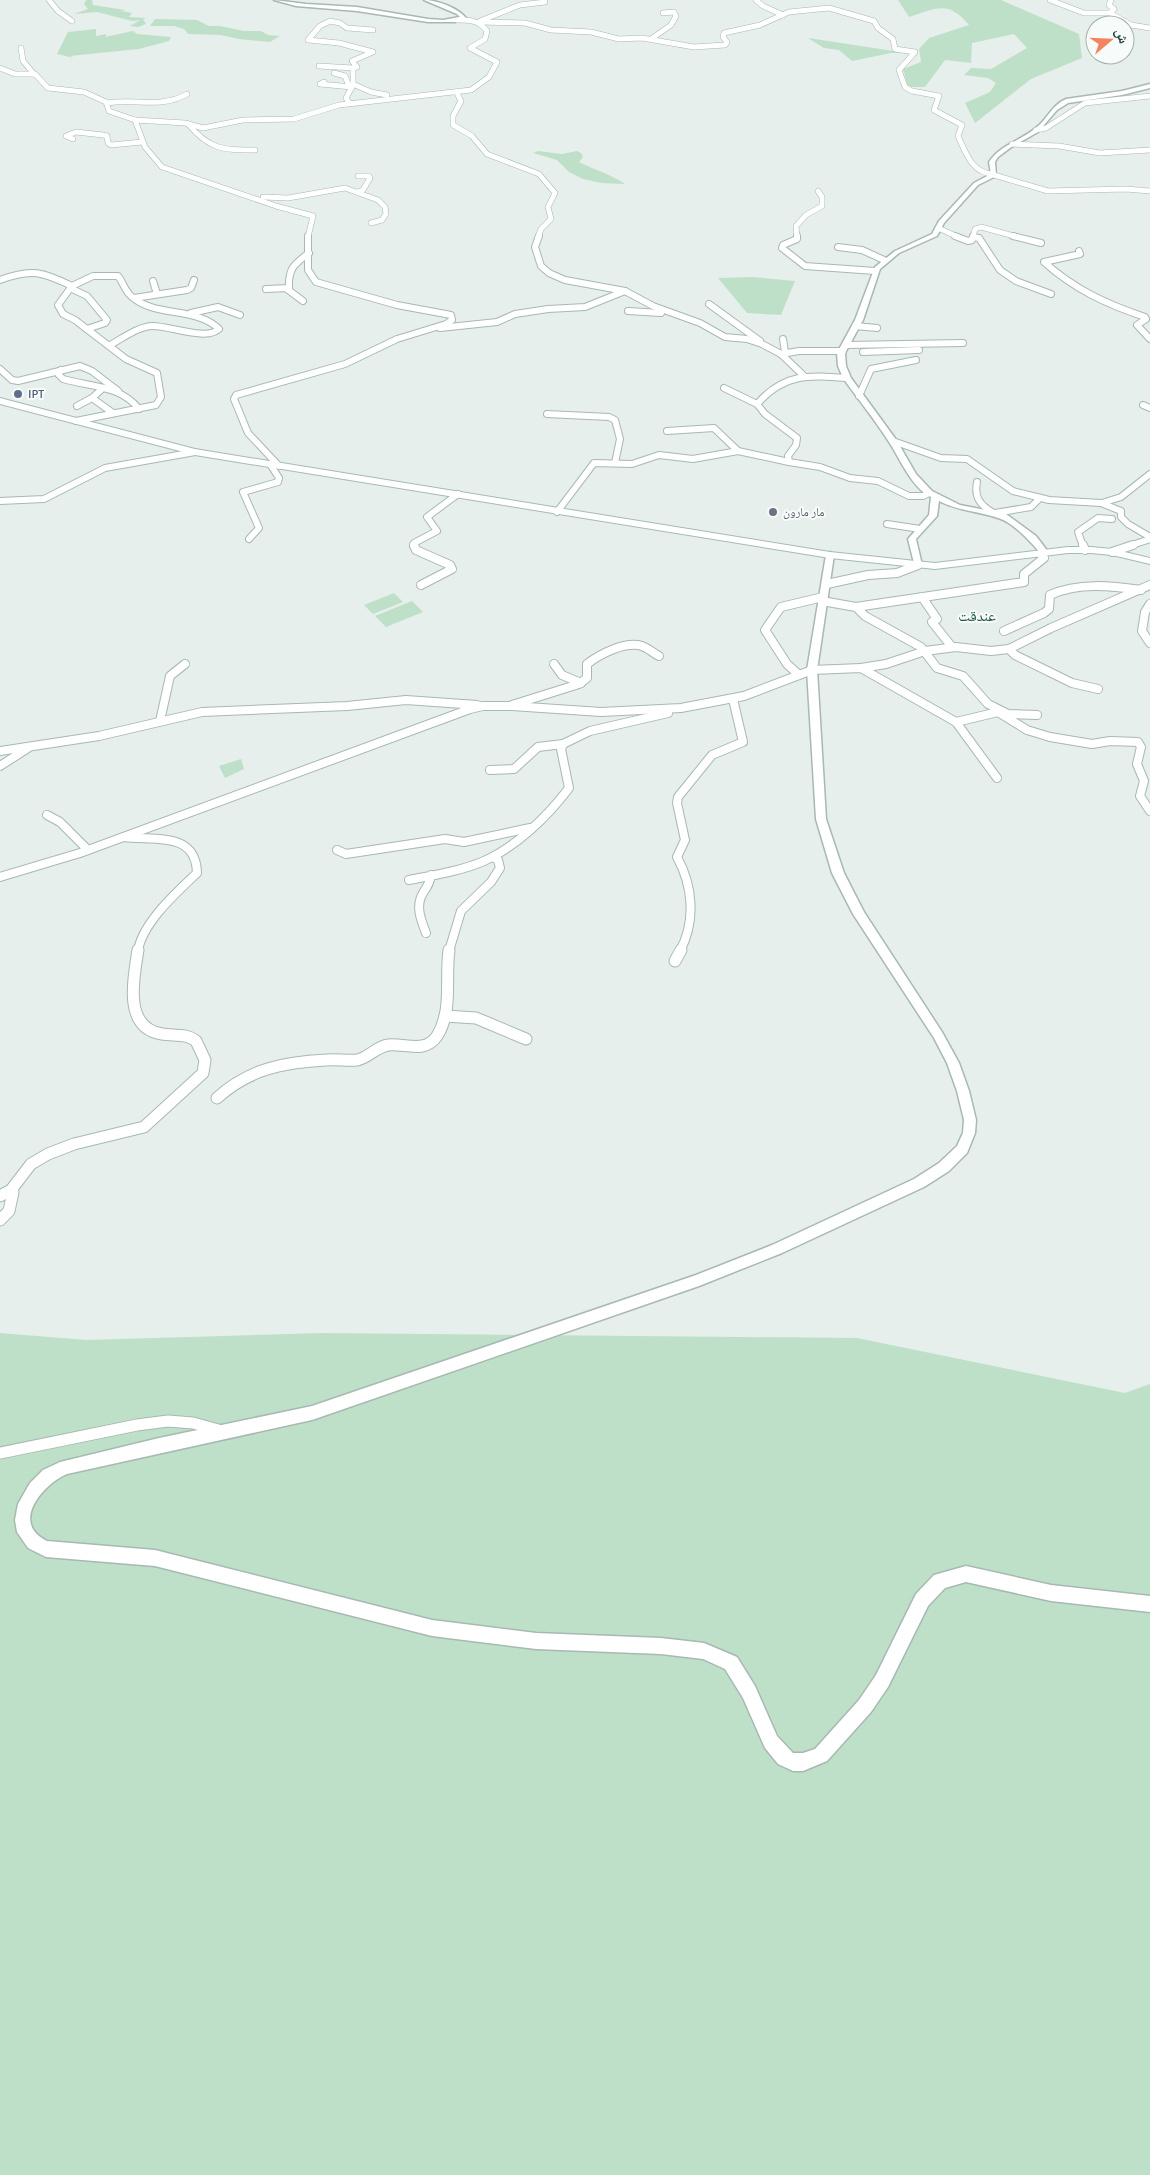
<svg xmlns="http://www.w3.org/2000/svg" width="1150" height="2175" viewBox="0 0 1150 2175" font-family="Signika,'Noto Naskh Arabic',sans-serif">
<rect width="100%" height="100%" fill="#e6efeb"/>
<g fill="#bfe0c8">
<polygon points="86,0 92,0 93,5 125,10 122,11 132,13 129,17 147,18 143,19 146,24 138,27 130,26 140,20 132,21 97,12 74,14 88,9 84,4"/>
<path d="M898,0h103l78,34 3,24 -51,21 -56,44 -10,-20 25,-11 6,-9 -8,-5 -24,-3 7,-7 20,1 36,-21 -13,-14 -42,9 -1,20 -26,-3 -20,27h-17l-5,-18 18,-7 -2,-13 10,-11 40,-13c-21,-25 -32,-17 -60,-8z"/>
<polygon points="155,19 197,20 209,26 220,26 244,31 261,31 268,35 280,36 270,42 239,39 221,35 188,34 184,29 174,26 150,26"/>
<polygon points="96,29 96,36 107,34 105,37 133,31 137,34 171,37 169,41 139,49 70,56 74,58 57,54 68,32"/>
<polygon points="808,38 907,53 891,53 852,61 839,50 824,48"/>
<path d="M538,151l24,3 15,-3 4,2 2,4 -4,5c16,8 31,12 46,22l-24,-1 -18,-4 -14,-7 -12,-12 -24,-7z"/>
<polygon points="752,277 795,281 781,315 747,313 718,278"/>
<polygon points="394,593 403,602 373,614 364,605"/>
<polygon points="412,601 423,612 386,627 375,616"/>
<polygon points="241,759 244,769 225,778 219,766"/>
<polygon points="0,1333 87,1340 322,1333 857,1338 1125,1393 1150,1384 1150,2175 0,2175"/>
</g>
<g fill="none" stroke-linecap="round" stroke-linejoin="round">
<defs>
<g id="minor-far3">
<polyline points="49,0 58,11 72,21"/>
<polyline points="756,0 763,6 783,15"/>
<polyline points="1050,0 1084,13 1110,13"/>
<polyline points="1111,0 1109,5 1114,9 1110,13 1131,25 1150,28"/>
<polyline points="480,21 520,5 545,2 543,0"/>
<path d="M480,22l45,1 26,7 40,2 28,7 23,-1 52,9 31,-2 2,-3 -4,-5 1,-4 36,-8 29,-13 40,-4 45,13 4,7 15,11 2,10 20,3 -16,18 6,17 7,4 27,5 -5,14 28,15 -4,11c8,17 14,38 36,38"/>
<polyline points="651,39 671,25 676,16 674,12 663,13"/>
<polyline points="21,48 23,61 34,74"/>
<polyline points="319,66 353,68 353,84 371,92 387,95"/>
<path d="M0,68l15,6h20l13,14 36,4 22,10 3,9 26,9 50,3 18,5 40,-8 51,-1 45,-14 132,-15 18,-13 8,-15 -27,-14 15,-9 2,-8c-8,-11 -18,-11 -30,-11"/>
<polyline points="353,68 357,67 352,61 373,52 339,43 308,40 320,26 330,21 340,23 347,28 373,30"/>
<polyline points="334,73 345,76 349,86"/>
<polyline points="324,82 320,84 352,87 346,98 349,103"/>
<polyline points="457,93 461,101 453,116 453,125 472,136 487,154 539,174 555,193 548,207 551,219 541,229 538,237"/>
<path d="M107,103c28,-5 54,6 80,-9"/>
<polyline points="135,120 145,147 162,167 276,206 313,216 308,237"/>
<path d="M188,124c22,26 35,26 67,26"/>
<polyline points="1036,130 1046,128 1085,103 1150,96"/>
<polyline points="73,139 66,136 76,132 103,135 107,136 108,143 111,145 142,142"/>
<polyline points="1012,144 1059,146 1100,153 1150,150"/>
<polyline points="994,175 1048,191 1126,189 1150,191"/>
<polyline points="357,192 363,190 370,178 369,176 358,176"/>
<polyline points="263,197 288,198 345,188 378,200 385,207 386,214 382,220 371,223"/>
<polyline points="938,228 958,237"/>
<polyline points="797,237 796,226 806,215 822,206 822,197 818,191"/>
<polyline points="973,237 975,229 981,227 1018,237"/>
</g>
<g id="minor-far2">
<polyline points="539,236 535,247 541,266 549,273 565,280 625,291 653,306 700,323 725,337 747,339 762,344 781,354 803,375"/>
<polyline points="797,236 797,239 783,245 782,248 805,266 875,271"/>
<polyline points="955,236 968,241 972,240 973,236"/>
<polyline points="1013,236 1041,243"/>
<polyline points="973,237 979,238 1000,270 1016,281 1051,294"/>
<polyline points="838,247 862,250 884,260"/>
<path d="M1079,251l1,3 -36,8c30,27 62,42 101,55l1,2 -9,6 13,14"/>
<path d="M0,280c32,-12 42,-8 72,6l-14,19 5,9 12,6 51,39 31,14 4,24 -5,8 -80,16"/>
<polyline points="153,281 157,294"/>
<path d="M72,286l21,-10h25c5,6 7,15 13,20 24,22 64,10 88,33 -12,12 -49,-3 -66,-3 -14,0 -30,12 -43,19"/>
<polyline points="70,288 87,296 107,320 105,323 87,329"/>
<path d="M266,289l23,-1c-1,-19 5,-24 20,-35"/>
<polyline points="287,289 303,301"/>
<polyline points="134,298 187,290 191,288 194,280"/>
<polyline points="709,304 760,341"/>
<polyline points="628,311 661,313"/>
<polyline points="191,313 218,307 240,315"/>
<polyline points="855,326 877,328"/>
<polyline points="440,328 497,322 515,314 548,309 585,307 625,291"/>
<polyline points="783,339 785,352"/>
<polyline points="846,345 963,343"/>
<polyline points="863,352 919,350"/>
<polyline points="781,354 799,351 843,351"/>
<polyline points="0,369 12,380 18,381 80,366 92,371 118,391"/>
<path d="M61,370l-3,4 5,5c28,8 57,6 76,30"/>
<path d="M847,378c-38,-3 -63,-5 -90,26l8,10 32,24 -1,7 -8,11 1,6 31,5 30,11 28,3 31,15h14l6,-3"/>
<polyline points="103,388 92,398 113,413"/>
<polyline points="724,388 757,404"/>
<polyline points="859,396 871,369 916,360"/>
<polyline points="1143,405 1150,408"/>
<polyline points="77,406 92,398"/>
<polyline points="547,414 609,417 615,420 620,439 615,463"/>
<polyline points="667,431 714,428 738,451 789,462"/>
<polyline points="893,441 941,458 967,459 1013,491 1049,500 1101,503 1121,511 1121,517 1128,524 1150,537"/>
<polyline points="279,466 248,433 234,399 236,395 345,364 397,339 446,324 452,320 451,315 397,305 316,282 308,270 308,236"/>
<path d="M977,482c-3,15 3,23 15,30"/>
<polyline points="0,501 44,499 105,468 195,452"/>
<polyline points="1102,503 1121,497 1150,474"/>
<polyline points="557,512 594,463 632,464 659,455 693,459 738,451"/>
<polyline points="995,513 1031,507 1040,498"/>
<polyline points="887,524 920,529"/>
<polyline points="249,539 259,528 243,492 278,482 279,478 270,464"/>
<polyline points="413,546 414,543 437,531 427,517 458,494"/>
<polyline points="1083,546 1078,532 1098,518 1112,519"/>
<polyline points="1129,546 1150,539"/>
</g>
<g id="minor-far1">
<polyline points="414,545 416,550 450,565 452,569 421,585"/>
<polyline points="1083,545 1085,550"/>
<polyline points="1112,552 1133,545"/>
<polyline points="827,584 868,575 897,573 918,565"/>
<polyline points="922,597 937,619 932,622 952,647"/>
<polyline points="822,601 856,607 865,616 921,647 937,668 963,676 988,704 1008,714 1037,715"/>
<polyline points="1150,604 1145,612 1142,631 1150,643"/>
<polyline points="856,607 1024,582 1024,574 1044,558 1041,554"/>
<path d="M1004,631l40,-18 5,-4 1,-14c28,-13 62,-9 91,-5"/>
<polyline points="1009,649 1015,655 1072,683 1098,689"/>
<polyline points="554,664 562,675 581,683"/>
<polyline points="861,668 886,664 925,651 956,647 991,651 1009,649 1051,628 1150,585"/>
<polyline points="799,675 787,664 765,630 781,607 823,597"/>
<path d="M512,705l67,-21 8,-6v-14c13,-10 38,-23 55,-18 6,2 11,7 17,10"/>
<polyline points="160,721 170,676 185,664"/>
<polyline points="956,722 998,712 1027,730 1050,737 1092,744 1110,741 1138,742 1141,747 1137,764 1144,781 1140,796 1150,811"/>
<polyline points="0,751 99,736 202,712 347,706 406,700 477,705"/>
<polyline points="0,766 28,748"/>
<polyline points="490,770 514,769 538,747 563,744"/>
<polyline points="47,815 60,822 88,850"/>
<path d="M124,837c31,4 72,-6 73,36 -20,19 -55,50 -59,78"/>
<polyline points="337,850 346,854 445,839 464,842 530,828"/>
<polyline points="0,877 80,853 470,709 483,706 512,706 601,712 681,708 744,696 812,670 861,668 956,722 997,778"/>
<path d="M409,880c25,-5 52,-9 75,-19 32,-14 64,-45 85,-73l-8,-39 2,-5 27,-13 78,-18"/>
<path d="M426,933c-5,-13 -11,-27 -3,-40 4,-6 7,-10 8,-18"/>
<polyline points="449,951 461,911 491,882 500,868 498,860 493,857"/>
<path d="M680,951c16,-30 13,-65 -3,-94l8,-17 -8,-37 1,-6 34,-42 31,-13 -10,-43"/>
</g>
<g id="minor">
<polyline points="675,961 681,950"/>
<polyline points="445,1016 476,1018 526,1039"/>
<path d="M217,1098c32,-29 67,-36 109,-38 10,-1 21,1 31,0 11,-2 19,-13 31,-15 17,-2 37,9 49,-9 16,-25 8,-58 12,-86"/>
<path d="M0,1196l11,-6 20,-26 17,-10 26,-10 70,-17 59,-54 2,-13 -9,-19c-10,-8 -22,-5 -34,-7 -40,-6 -28,-58 -24,-84"/>
<polyline points="0,1220 9,1211 13,1192"/>
<polyline points="0,1453 137,1425 168,1421 193,1423 222,1431"/>
</g>
<g id="tertiary">
<path d="M274,0l32,4 51,3 71,12 15,1 17,-3 -3,-3 -33,-14c13,0 34,8 42,18l-11,4h-27l-71,-11 -61,-5z"/>
<path d="M1150,84v4l-28,7 -54,8 -11,7 -19,22 -28,16 -12,9 -3,5 1,14 -18,9 -34,38 -7,13 -38,17 -19,16 -17,51 -18,33 1,13 5,12 46,63 19,33 16,17 28,14 46,9 30,22 13,17 -7,2c-10,-12 -29,-33 -44,-37 -20,-7 -40,-7 -59,-17l-2,15 -21,23 6,26 -7,2 -7,-28 21,-24 2,-18c-20,-10 -30,-37 -42,-55 -14,-22 -31,-43 -46,-64l-5,-12 -1,-13 18,-33 20,-53 20,-16 37,-17 7,-13 35,-38 17,-9 -2,-12c12,-18 32,-21 48,-35 11,-9 15,-22 29,-28l56,-8z"/>
<path d="M830,552l4,3 -17,115 9,149 18,54 20,39 78,120 17,31 10,28 7,29 -1,13 -8,20 -18,18 -25,16 -142,66 -83,33 -387,134 -245,54c-25,11 -57,49 -20,67l108,9 277,70 104,13 125,5 43,5 33,14 18,29 22,50 16,17h10l12,-4 44,-49 17,-25 40,-81 18,-19 32,-9 85,19 99,11v16l-99,-11 -85,-19 -21,6 -17,18 -40,81 -17,25 -44,49 -24,10h-10l-15,-7 -13,-16 -22,-50 -18,-29 -22,-10 -42,-5 -125,-5 -104,-13 -277,-70 -109,-9 -18,-9 -11,-16 -2,-12 3,-16 12,-21 13,-13 17,-8 99,-24 153,-32 384,-131 76,-30 142,-66 25,-16 18,-17 6,-13 1,-13 -7,-29 -10,-28 -13,-25 -81,-124 -21,-41 -16,-54 -9,-149 19,-115z"/>
</g>
<polygon id="secondary" points="0,398 195,449 830,552 935,563 1068,547 1091,547 1112,549 1150,558 1150,564 1112,555 1091,553 1068,553 935,569 830,558 195,455 0,404"/>
</defs>
<use href="#minor-far3" stroke="#a8b8b2" stroke-width="6"/>
<use href="#minor-far2" stroke="#a8b8b2" stroke-width="8"/>
<use href="#minor-far1" stroke="#a8b8b2" stroke-width="10"/>
<use href="#minor" stroke="#a8b8b2" stroke-width="13"/>
<use href="#tertiary" stroke="#a8b8b2" stroke-width="3"/>
<use href="#secondary" stroke="#a4bbb3" stroke-width="2"/>
<use href="#minor-far3" stroke="#fff" stroke-width="5"/>
<use href="#minor-far2" stroke="#fff" stroke-width="6"/>
<use href="#minor-far1" stroke="#fff" stroke-width="8"/>
<use href="#minor" stroke="#fff" stroke-width="11"/>
<use href="#tertiary" fill="#fff" fill-rule="evenodd"/>
<use href="#secondary" fill="#fff" fill-rule="evenodd"/>
</g>
<circle fill="#5c6f8a" stroke="#f7fbf9" stroke-width="2" cx="18" cy="394" r="5"/>
<circle fill="#6b7280" stroke="#f7fbf9" stroke-width="2" cx="773" cy="512" r="5"/>
<g text-anchor="middle" dominant-baseline="central" stroke-width="4" stroke-linejoin="round" paint-order="stroke">
<g font-size="12" fill="#4e5e75" stroke="#f7fbf9" text-anchor="start">
<text x="28" y="394">IPT</text>
</g>
<g font-size="12" fill="#5b616d" stroke="#f7fbf9" text-anchor="start">
<text x="783" y="512">مار مارون</text>
</g>
<g font-size="15" fill="#1f5548" stroke="#f7fbf9">
<text x="977" y="616">عندقت</text>
</g>
</g>
<g transform="translate(1110 40) rotate(71)"><circle r="24" fill="#f7fbf9" stroke="#a3b1ad"/>
<path d="M0-4L9 19L0 12L-9 19Z" fill="#f4845f"/>
<text y="-8" font-size="14" font-weight="bold" text-anchor="middle" fill="#24423a">ش</text>
</g>
</svg>
